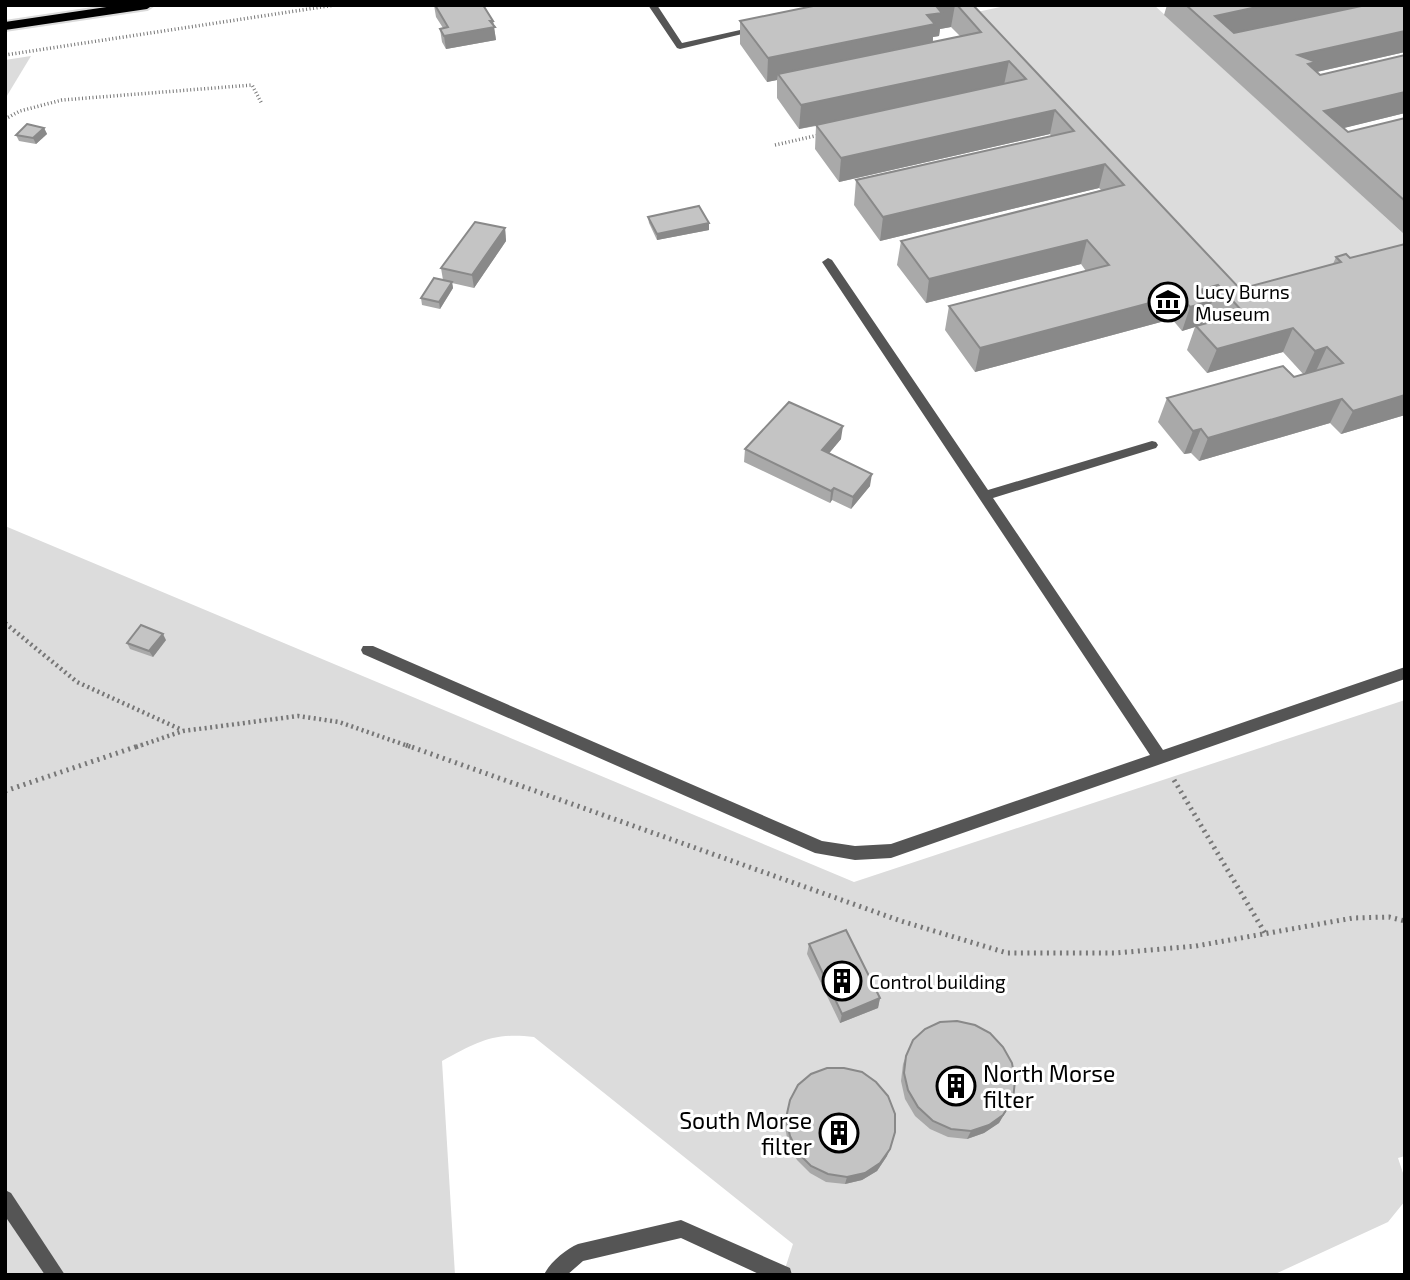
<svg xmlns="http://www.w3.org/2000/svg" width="1410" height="1280" viewBox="0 0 1410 1280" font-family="'Exo 2',sans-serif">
<rect width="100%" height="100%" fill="#fff"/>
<g fill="#dcdcdc">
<polygon points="1010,5 1154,5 1405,235 1405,265 1231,313 958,16"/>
<polygon points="31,56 5,99 5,60"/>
<path d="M5,526l849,356 551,-182v456l-7,2 7,21v22l-17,21 -115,53h-490l10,-31 -259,-207c-40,-5 -57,5 -92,24l13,214h-450z"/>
</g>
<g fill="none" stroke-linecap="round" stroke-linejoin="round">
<defs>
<polygon id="trunk" points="120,5 153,5 147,9 5,30 5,22"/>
</defs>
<use href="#trunk" stroke="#dbdbdb" stroke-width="4"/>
<g stroke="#777" stroke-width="3.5" stroke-dasharray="1 2.5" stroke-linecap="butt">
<polyline points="5,55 335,5"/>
<polyline points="5,119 20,111 62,100 252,85 262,104"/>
<polyline points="775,145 819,135"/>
</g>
<g stroke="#777" stroke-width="4.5" stroke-dasharray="2 3.5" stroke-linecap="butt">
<polyline points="5,623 77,682 182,730"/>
<polyline points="136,747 183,731 298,716 339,722 411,747"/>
</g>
<g stroke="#777" stroke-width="5" stroke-dasharray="2 4.5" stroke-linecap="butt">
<polyline points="406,745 901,921 1007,953 1116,953 1196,946 1353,918 1389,917 1405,921"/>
<polyline points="1174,780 1265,933"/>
<polyline points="5,791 141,745"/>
</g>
<g fill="#555" fill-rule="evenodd">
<polygon points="828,258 832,260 988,490 1152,441 1156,442 1158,445 1156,448 993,498 1163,750 1405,667 1405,679 891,858 855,860 815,853 363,654 361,650 363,646 373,646 822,841 855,846 891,844 1150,755 822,262"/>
<polygon points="5,1190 11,1193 65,1275 45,1275 5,1216"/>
<path d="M681,1220l109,48 2,7h-31l-80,-37 -98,23 -16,14h-23c5,-12 22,-26 34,-31z"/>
</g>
<polygon fill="#555" fill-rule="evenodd" points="648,5 657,5 682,43 758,26 763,29 680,49 677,48"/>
<use href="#trunk" fill="#000" fill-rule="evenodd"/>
</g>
<g fill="#a9a9a9" fill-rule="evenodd">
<polygon points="434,5 493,21 496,40 446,49 442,42 440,29 443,28 436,17"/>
<path d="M818,5h155l267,284 93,-25 3,-7 14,1 55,-14v171l-64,19 -11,-11 -131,38 -8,-8 -7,1 -26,-32 9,-24 127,-21 10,-2 -21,-23 -76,21 -20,-23 8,-23 -13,4 -10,-12 -197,53 -30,-42 4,-24 137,-35 -5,-7 -155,39 -29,-38 4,-24 200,-51 -2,-2 -219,53 -26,-36 2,-25 195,-44 -1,-2 -211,48 -24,-33 1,-23 -17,3 -22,-31v-18l-10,2 -27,-38v-23zM951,27l9,9 -27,6v-5l6,-1 1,-7zM1207,310h2l9,10 -16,4z"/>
<polygon points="1167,5 1405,5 1405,52 1317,72 1320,75 1405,113 1343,128 1348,132 1405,118 1405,235 1164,15"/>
<polygon points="44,128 47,134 36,144 19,141 16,135"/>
<polygon points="648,217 709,230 657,240 649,223"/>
<polygon points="505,228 506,241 474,288 452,283 453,288 440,309 422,305 421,298 443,280 441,268"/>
<polygon points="841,439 829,453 870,486 851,509 832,500 830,503 744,462 745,449"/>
<polygon points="166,640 153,657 130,649 127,643"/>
<polygon points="809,944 880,998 878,1008 840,1023 807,954"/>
<polygon points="906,1056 1008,1108 999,1123 984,1133 967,1139 948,1137 930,1129 915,1116 905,1099 901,1081 903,1064"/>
<polygon points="786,1118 887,1156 877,1171 862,1180 845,1184 826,1182 810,1173 797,1160 788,1144 785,1126"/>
</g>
<g fill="#898989">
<polygon points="946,5 955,5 951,27 940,29 939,36 933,37 932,48 778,74 777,80 767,82 768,58 927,15 937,7"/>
<polygon points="1266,5 1366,5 1222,37 1215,16"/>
<polygon points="493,21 496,40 446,49 444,36"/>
<polygon points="1405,31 1405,52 1312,73 1298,55"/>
<polygon points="1009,61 1004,85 799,129 801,105"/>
<polygon points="1405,92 1405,113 1328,132 1324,111"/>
<polygon points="1055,110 1050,134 839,182 841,158"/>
<polygon points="44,128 47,134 36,144 33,138"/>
<polygon points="1105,164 1099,188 880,241 883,217"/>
<polygon points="709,223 709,230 657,240 657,234"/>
<polygon points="505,228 506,241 474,288 472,275"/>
<polygon points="1087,240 1081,264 926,303 929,279"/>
<polygon points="452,282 453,288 440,309 439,302"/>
<polygon points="1218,285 1209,310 1207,310 1202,325 1196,326 1195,327 1182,331 1190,307 1200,290"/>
<polygon points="1180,295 1172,319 975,372 980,348"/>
<polygon points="1293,328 1283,352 1207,373 1217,349"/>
<polygon points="1327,347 1316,371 1304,375 1315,351"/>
<polygon points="1405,395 1405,415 1341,434 1353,411"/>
<polygon points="1342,399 1330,423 1199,461 1208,438"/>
<polygon points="843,426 841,439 821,463 822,450"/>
<polygon points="1201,429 1191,453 1184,454 1193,431"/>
<polygon points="872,474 870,486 851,509 853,497"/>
<polygon points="834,488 832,500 830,503 831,491"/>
<polygon points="163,634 166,640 153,657 149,651"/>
<polygon points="880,998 878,1008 840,1023 842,1014"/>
<polygon points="1013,1099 999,1123 984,1133 967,1139 971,1131"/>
<polygon points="890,1149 887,1156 877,1171 862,1180 845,1184 847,1177"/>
</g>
<g fill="#c4c4c4" stroke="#898989" stroke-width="2">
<polygon points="435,5 483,5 493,21 490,21 495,27 444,36 440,29 448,27"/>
<polygon points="818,5 946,5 937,7 942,13 927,15 935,24 768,58 740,21"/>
<polygon points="957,5 973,5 1240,289 1341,262 1336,257 1346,254 1350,258 1405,244 1405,395 1353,411 1342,399 1208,438 1201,429 1193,431 1167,398 1283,366 1294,377 1343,363 1327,347 1315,351 1293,328 1217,349 1196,326 1244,313 1218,285 1200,290 1210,301 1190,307 1180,295 980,348 949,306 1109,265 1087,240 929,279 901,241 1124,185 1105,164 883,217 856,180 1074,131 1055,110 841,158 816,125 1026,79 1009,61 801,105 778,74 981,32"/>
<polygon points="1186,5 1266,5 1215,16 1234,33 1366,5 1405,5 1405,31 1298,55 1316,62 1308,64 1320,75 1405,55 1405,92 1324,111 1348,132 1405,118 1405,201"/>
<polygon points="27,124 44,128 33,138 16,135"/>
<polygon points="699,206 709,223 657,234 648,217"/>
<polygon points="475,222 505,228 472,275 441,268"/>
<polygon points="434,278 452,282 439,302 421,298"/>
<polygon points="789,402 843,426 822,450 872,474 853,497 834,488 831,491 745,449"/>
<polygon points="141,625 163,634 149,651 127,643"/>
<polygon points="846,930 880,998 842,1014 809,944"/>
<polygon points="957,1021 975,1025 990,1033 1003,1047 1012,1063 1015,1081 1013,1099 1003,1115 989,1125 971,1131 951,1129 933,1121 918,1107 908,1090 904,1073 906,1056 913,1040 925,1029 940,1022"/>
<polygon points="827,1068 844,1068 862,1072 876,1082 888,1096 895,1114 895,1132 890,1149 880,1163 865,1173 847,1177 828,1174 811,1166 798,1153 790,1136 786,1118 790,1100 798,1085 811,1074"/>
</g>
<defs>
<symbol id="museum-ring" viewBox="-11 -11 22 22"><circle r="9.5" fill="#fff" stroke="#000" stroke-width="1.5"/><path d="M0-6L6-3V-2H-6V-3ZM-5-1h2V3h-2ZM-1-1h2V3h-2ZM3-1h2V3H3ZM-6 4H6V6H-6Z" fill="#000"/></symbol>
<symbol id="building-ring" viewBox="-11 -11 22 22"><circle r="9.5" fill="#fff" stroke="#000" stroke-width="1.5"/><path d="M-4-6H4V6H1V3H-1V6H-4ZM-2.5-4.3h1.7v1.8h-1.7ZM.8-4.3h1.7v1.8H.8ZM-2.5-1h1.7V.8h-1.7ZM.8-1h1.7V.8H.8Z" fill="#000"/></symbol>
</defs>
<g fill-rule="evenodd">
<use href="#museum-ring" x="1146" y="280" width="44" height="44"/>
<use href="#building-ring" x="820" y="959" width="44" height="44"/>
<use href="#building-ring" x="934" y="1064" width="44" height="44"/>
<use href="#building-ring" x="817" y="1111" width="44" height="44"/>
</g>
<g text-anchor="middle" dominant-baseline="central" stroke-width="6" stroke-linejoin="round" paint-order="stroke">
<g font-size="19" fill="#000" stroke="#fff" text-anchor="start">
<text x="1195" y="291">Lucy Burns<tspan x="1195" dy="22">Museum</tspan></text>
<text x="869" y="981">Control building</text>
</g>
<g font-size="23" fill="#000" stroke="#fff" text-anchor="start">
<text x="983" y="1073">North Morse<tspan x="983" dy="26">filter</tspan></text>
<text x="812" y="1120" text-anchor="end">South Morse<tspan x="812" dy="26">filter</tspan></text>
</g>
</g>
<rect width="1410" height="1280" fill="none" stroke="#000000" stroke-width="14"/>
</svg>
